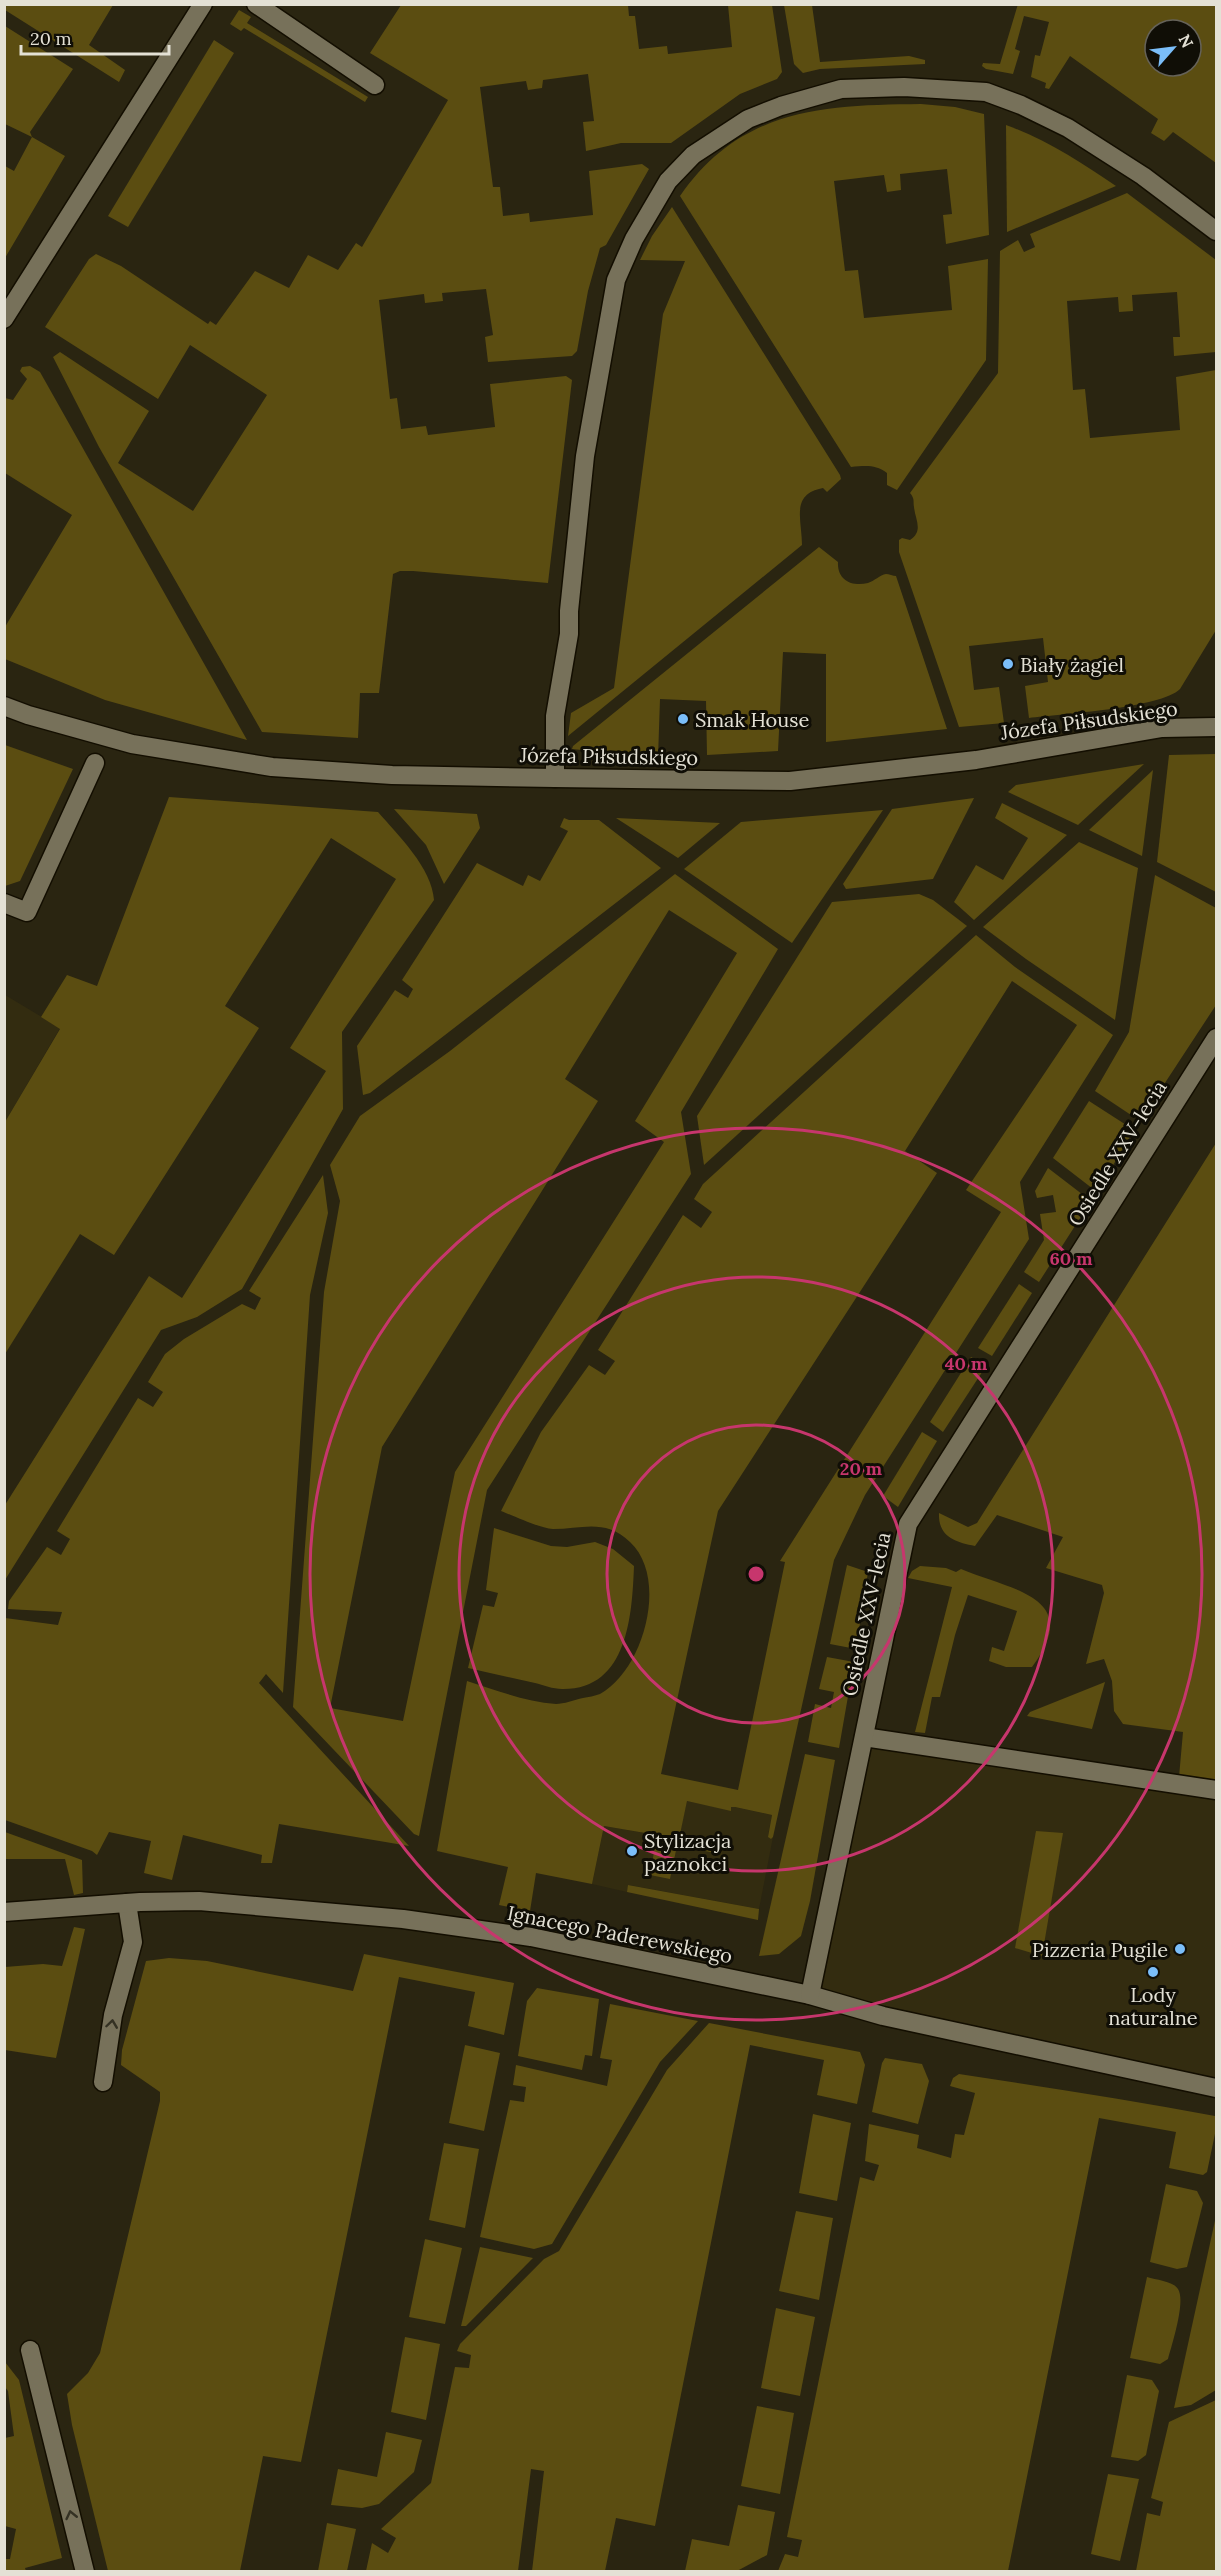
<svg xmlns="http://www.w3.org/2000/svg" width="1221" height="2576" viewBox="0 0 1221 2576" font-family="Lora,serif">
<rect width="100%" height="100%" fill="#2a2511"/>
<g fill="#332c10">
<polygon points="5,995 60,1028 5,1122"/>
<polygon points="864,1737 1216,1790 1216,2088 810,1995"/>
<polygon points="687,1801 730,1810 730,1807 735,1807 772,1815 768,1836 771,1839 773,1837 759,1909 629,1885 627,1892 592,1884 604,1826 657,1835 670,1879 677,1846 721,1854 722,1848 678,1839"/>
</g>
<g fill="#5b4d11" fill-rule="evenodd">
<path d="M1018,4l198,1v158l-43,-31 -9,9 -13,-8 7,-14 -88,-63 -21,33 -4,-1 1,-5 -15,-6 4,-22 5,1 9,-34 -25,-6 -9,33 5,2 -7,23 -27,-5 -4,-3 1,-3 17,1zM1155,30h36v36h-36z"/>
<polygon points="4,5 113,5 89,45 125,70 119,82 5,10"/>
<polygon points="401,5 628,5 629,16 635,16 639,49 667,46 668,54 732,47 728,5 772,5 782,72 777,79 740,94 671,143 621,143 586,151 583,122 594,121 588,74 543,80 542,88 528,90 526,81 480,87 493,187 500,187 503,216 529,213 530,222 593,215 589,171 642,164 649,169 606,245 600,248 588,291 577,351 572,356 488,362 485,337 493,335 486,289 442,293 443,301 425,303 424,294 379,300 390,399 397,398 401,429 426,426 428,435 495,427 490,384 566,376 572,380 548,583 413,571 400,571 393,574 379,693 360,693 358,738 262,732 99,447 53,357 60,352 149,411 118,463 193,511 267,395 190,345 158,399 45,327 89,259 96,254 121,266 208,324 210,321 216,325 255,271 289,288 308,255 338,270 356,243 362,247 448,100 370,53"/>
<polygon points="784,5 812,5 820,62 909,56 925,60 925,64 820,69 803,73 794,64"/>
<polygon points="239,10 251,17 247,23 368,97 365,102 244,28 241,31 230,24"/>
<polygon points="5,26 73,69 30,132 32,137 65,156 5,258 5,166 14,171 32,137 5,124"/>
<polygon points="214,40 234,53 128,227 108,216"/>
<path d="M921,104l34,3 29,7 5,121 -43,9 -3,-29 9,-1 -5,-45 -47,5 1,16 -14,2 -3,-17 -50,6 11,90 13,-1 6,48 88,-8 -4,-44 40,-7 -2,101 -89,130 -10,-5v-12c-12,-9 -22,-7 -36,-6l-171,-271c61,-88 144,-91 241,-92z"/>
<path d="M1006,125c41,15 74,37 110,61l-109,46z"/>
<path d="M1127,193l89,67v92l-42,4 -1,-19h7l-3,-45 -45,3 1,16 -14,1 -1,-15 -51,4 6,89 12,-1 5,49 90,-8 -4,-53 40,-7v260l-36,59c-19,19 -120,25 -151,29l-4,-32 23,-4 -5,-44 -74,8 5,44 25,-3 5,36 -45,4 -60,-175v-12l3,-2 8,2c14,-9 5,-21 4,-33 -1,-6 1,-8 -4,-14l88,-120 2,-122 18,-11 6,12 11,-5 -5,-13z"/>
<path d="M672,207l168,268 1,4 -14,13 -4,-4c-33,6 -21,32 -21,57l-234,191 3,-23 43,-25 49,-374 22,-53 -45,-1 12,-24z"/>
<polygon points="30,366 40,372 247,740 105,700 5,659 5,627 72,515 5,473 5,398 13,400 27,379 20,371 22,367"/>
<path d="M819,547l19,15c-1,18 14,25 30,21 6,-2 12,-8 18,-9 3,0 7,2 10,2l51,153 -121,13v-88l-43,-2 -5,99 -71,4 -1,-54 -46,-2 -2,59 -86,-9 1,-3z"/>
<polygon points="5,745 73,769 20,881 5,886"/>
<polygon points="1216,754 1216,892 1157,862 1169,755"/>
<polygon points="1144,764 1078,825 1008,792 1016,785"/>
<polygon points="1153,770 1142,856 1089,830"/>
<path d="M169,797l209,15c20,23 54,56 56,88l-92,132 1,77 -101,180 -45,28 -36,13 -156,250v-75l144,-229 33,22 144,-227 -36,-23 106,-169 -65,-41 -106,168 34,22 -145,227 -34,-21 -75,120v-232l55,-93 -19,-12 26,-42 30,11z"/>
<polygon points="974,798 933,879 846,889 843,884 892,809"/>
<polygon points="1002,803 1067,835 974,920 954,902 976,865 1003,880 1028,838 995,818"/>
<polygon points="394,809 477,814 480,828 444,884 426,845"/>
<polygon points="883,810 792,943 684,869 741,822"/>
<polygon points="564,818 569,820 599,820 661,868 370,1093 363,1095 357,1046 395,990 408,998 413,989 402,980 477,863 523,886 528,875 540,881 568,831 560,827"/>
<polygon points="616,818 720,823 678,858"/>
<polygon points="1079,842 1138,868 1115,1020 1026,959 983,927"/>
<path d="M675,874l103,75 -97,163 10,62 -204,316 -68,346 -5,-2 -121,-127 31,-415 16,-91 -10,-36 30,-49 90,-65zM669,910l68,43 -102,168 29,21 -209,330 -52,249 -73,-13 52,-261 216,-346 -33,-22z"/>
<polygon points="1155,875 1216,908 1216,1005 1140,1121 1095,1091 1129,1032"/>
<polygon points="919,894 933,900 967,926 704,1165 697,1116 832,902"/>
<path d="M976,935l39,32 98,68 -93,147 9,57 -164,256 -31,65 -61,277 -2,2 -3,-2 4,-22 -37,-8h-4v4l-44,-10 -8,38 44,9 -2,6 -44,-8 -7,33 -20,-4 7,-40 -53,-9 -12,58 -56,-11 -6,38 -31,-6 9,-38 -71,-16 30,-170c29,9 59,21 89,23 8,0 18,-4 27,-6 5,-1 12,-2 17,-4 44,-24 69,-116 30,-152 -25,-24 -48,-13 -77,-13 -14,-1 -39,-13 -52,-18l40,-79 48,-67 16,10 10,-14 -17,-11 85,-135 18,13 11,-16 -18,-13 9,-15zM1012,981l65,44 -111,165 35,22 -221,349 5,1 -47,228 -77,-16 57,-263 219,-338 -32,-22z"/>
<polygon points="1089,1101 1134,1130 1097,1192 1053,1158"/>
<path d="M1216,1143v647l-37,-13 4,-45 -60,-8 -9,-13 -2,-30 -8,-22 -18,5 18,-71 -2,-8 -56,-17 17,-31 -66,-22 -22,31c-21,-4 -37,-10 -36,-33l29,14 9,-4z"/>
<polygon points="1048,1168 1091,1201 1039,1282 1024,1272 1044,1240 1040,1214 1056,1212 1053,1195 1037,1198 1035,1191"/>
<polygon points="323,1175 328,1213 310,1295 283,1693 266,1674 259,1683 409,1846 279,1824 272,1863 261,1863 262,1855 183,1835 172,1880 144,1873 151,1841 109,1832 97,1855 92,1851 5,1820 5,1618 58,1625 62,1612 8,1609 9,1601 47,1547 61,1555 70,1539 57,1531 138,1398 153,1407 163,1392 148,1382 165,1354 184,1339 242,1304 255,1310 261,1298 249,1291"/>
<polygon points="1019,1284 1032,1293 992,1356 978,1348"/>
<polygon points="971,1357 986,1366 943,1432 930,1422"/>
<polygon points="922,1432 937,1441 898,1507 883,1496"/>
<path d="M494,1528l57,18 16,1 28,-5 18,7 21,17c-2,49 -6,124 -72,123 -9,0 -19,-4 -27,-6 -22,-5 -45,-10 -67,-15l15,-63 11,2 4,-14 -12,-3z"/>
<polygon points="847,1565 868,1572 856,1649 830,1644"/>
<path d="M920,1566l26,2 10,4 5,-3c49,21 124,27 71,98h-26l-17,-6 3,-14 12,4 13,-40 -49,-16 -13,40 -15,62h-8l-7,36 -10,-1 37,-145 -44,-9 4,-7z"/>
<polygon points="827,1657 854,1662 839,1748 808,1742 815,1704 831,1708 834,1692 819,1689"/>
<polygon points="1105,1682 1092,1729 1027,1716 1030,1712"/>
<polygon points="805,1754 835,1760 810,1901 801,1936 779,1954 759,1956"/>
<polygon points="1036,1831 1063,1833 1042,1956 1015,1948"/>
<polygon points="5,1832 82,1860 83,1893 74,1895 65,1859 5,1859"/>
<polygon points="628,1885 759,1909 758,1920 627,1892"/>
<polygon points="74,1927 85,1929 56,2058 5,2050 5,1967 43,1964 62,1966"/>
<polygon points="364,1954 514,1983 504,2035 468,2026 475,1992 399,1977 301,2462 263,2456 240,2571 108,2571 72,2425 67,2394 88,2373 100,2353 160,2101 160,2092 121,2065 122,2050 146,1961 169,1958 207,1961 353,1991"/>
<polygon points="537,1988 599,1999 592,2056 585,2055 582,2070 518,2056 527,2001"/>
<polygon points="610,2004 698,2021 660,2062 552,2244 534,2249 480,2237 510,2100 524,2102 526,2087 513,2085 516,2065 607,2086 612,2060 600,2058"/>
<polygon points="709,2023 860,2052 865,2065 857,2104 817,2095 824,2060 750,2045 655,2526 616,2518 605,2571 532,2571 544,2471 531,2469 518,2571 366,2571 372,2543 388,2553 396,2538 381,2529 431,2483 455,2367 469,2368 471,2355 457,2351 460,2344 544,2259 559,2251 667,2070"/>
<polygon points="465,2045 500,2053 484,2131 449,2123"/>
<polygon points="885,2058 922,2064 929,2081 918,2124 872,2112 882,2063"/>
<path d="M959,2074c85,13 171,26 256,42l1,13 -9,43 -4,3 -34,-7 7,-36 -77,-14 -91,453h-230l7,-17 13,3 4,-17 -15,-3 73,-360 14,4 5,-16 -14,-4 4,-37 50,11 -2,13 34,10 4,-24 9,1 11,-42 -25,-7 3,-8z"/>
<polygon points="813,2114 851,2123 837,2201 799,2193"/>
<polygon points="444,2143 479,2149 465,2228 429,2220"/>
<polygon points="1166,2184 1197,2191 1203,2203 1187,2267 1177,2269 1150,2262"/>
<polygon points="796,2211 833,2218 819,2300 779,2291"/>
<polygon points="1216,2216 1216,2390 1191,2405 1174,2408"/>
<polygon points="425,2239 462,2248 445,2324 409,2317"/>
<polygon points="480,2247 533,2258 466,2326 461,2326"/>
<path d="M1147,2277c9,3 26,4 31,12 8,12 -6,55 -10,70l-8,5 -30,-6z"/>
<polygon points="776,2308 815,2317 800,2396 761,2388"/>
<polygon points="405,2337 440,2344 426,2420 391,2412"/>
<polygon points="5,2362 19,2380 62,2558 25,2568 26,2571 5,2571 5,2559 10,2559 16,2529 5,2526 5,2438 14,2436 8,2391 5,2387"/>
<polygon points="1127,2375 1152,2380 1159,2391 1146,2455 1138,2461 1111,2457"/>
<polygon points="1216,2400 1216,2571 1136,2571 1147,2513 1160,2516 1163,2502 1151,2498 1169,2422"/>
<polygon points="757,2406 794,2413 780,2494 741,2486"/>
<polygon points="386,2432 422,2440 414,2472 379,2504 362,2508 331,2505 338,2469 377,2477"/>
<polygon points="1108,2474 1139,2479 1120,2561 1091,2554"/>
<polygon points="738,2505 775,2512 767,2555 737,2571 685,2571 692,2539 729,2546"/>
<polygon points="327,2523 356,2529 347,2571 318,2571"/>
</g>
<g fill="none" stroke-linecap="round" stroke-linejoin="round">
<defs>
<g id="lane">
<polyline points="256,4 375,85"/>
<polyline points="555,778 555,716 569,634 569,611 585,456 616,280 634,239 668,181 693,155 748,119 781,106 841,89 904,87 986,92 1021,105 1068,128 1143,176 1216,231"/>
<polyline points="4,903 27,912 95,763"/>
<polyline points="864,1737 1216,1790"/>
<polyline points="103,2082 113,2015 133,1942 127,1903"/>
<polyline points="30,2350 85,2572"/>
</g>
<g id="street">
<polyline points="4,319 203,4"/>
<polyline points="4,706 28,715 132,744 272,767 392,775 555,778 790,781 976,760 1162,728 1216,727"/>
<polyline points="4,1912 140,1902 199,1901 403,1919 531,1937 810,1995 883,2016 1216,2088"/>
<polyline points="810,1995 908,1524 1216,1038"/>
</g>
</defs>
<use href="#lane" stroke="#130e00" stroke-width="21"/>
<use href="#street" stroke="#130e00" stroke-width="21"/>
<use href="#lane" stroke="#77715a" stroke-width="18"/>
<use href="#street" stroke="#77715a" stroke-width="18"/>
</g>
<defs><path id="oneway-chevron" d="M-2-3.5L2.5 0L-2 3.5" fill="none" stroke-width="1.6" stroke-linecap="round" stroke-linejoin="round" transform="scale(1.5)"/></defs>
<g stroke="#343123">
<use href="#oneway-chevron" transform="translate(112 2024) rotate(-82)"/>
<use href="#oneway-chevron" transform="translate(71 2515) rotate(-103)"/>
</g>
<g fill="none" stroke="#c7366d" stroke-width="3">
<circle cx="756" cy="1574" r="149"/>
<circle cx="756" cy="1574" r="297"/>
<circle cx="756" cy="1574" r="446"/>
</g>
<g fill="#7bbef9" stroke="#100e06" stroke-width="2">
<circle cx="1008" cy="664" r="6"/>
<circle cx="683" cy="719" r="6"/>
<circle cx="632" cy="1851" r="6"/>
<circle cx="1180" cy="1949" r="6"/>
<circle cx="1153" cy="1972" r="6"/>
</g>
<g text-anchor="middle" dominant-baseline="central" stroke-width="6" stroke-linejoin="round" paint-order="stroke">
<g font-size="20" fill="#e4e1d5" stroke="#100e06" text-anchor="start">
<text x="1020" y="664">Biały żagiel</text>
<text x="695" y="719">Smak House</text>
<text x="644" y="1840">Stylizacja<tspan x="644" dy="23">paznokci</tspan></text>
<text x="1168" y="1949" text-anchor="end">Pizzeria Pugile</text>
<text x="1153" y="1994" text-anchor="middle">Lody<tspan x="1153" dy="23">naturalne</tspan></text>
</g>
<g font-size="20" fill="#e4e1d5" stroke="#100e06">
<text transform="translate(1089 720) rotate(-8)">Józefa Piłsudskiego</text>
<text transform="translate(609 756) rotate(1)">Józefa Piłsudskiego</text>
<text transform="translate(1117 1153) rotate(-58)">Osiedle XXV-lecia</text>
<text transform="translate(866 1614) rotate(-78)">Osiedle XXV-lecia</text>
<text transform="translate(620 1934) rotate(11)">Ignacego Paderewskiego</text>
</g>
</g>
<circle cx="756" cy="1574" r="9" fill="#c7366d" stroke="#100e06" stroke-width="3"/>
<g font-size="18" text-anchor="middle" font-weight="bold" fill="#c7366d" stroke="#100e06" stroke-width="6" stroke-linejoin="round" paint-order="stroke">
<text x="1071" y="1265">60 m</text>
<text x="966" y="1370">40 m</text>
<text x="861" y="1475">20 m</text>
</g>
<rect width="1221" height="2576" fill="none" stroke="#e4e1d5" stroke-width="12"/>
<g transform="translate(1173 48) rotate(62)"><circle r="28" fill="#100e06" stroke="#656259" stroke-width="1.5"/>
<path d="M0-4.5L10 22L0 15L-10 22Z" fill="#7bbef9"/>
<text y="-9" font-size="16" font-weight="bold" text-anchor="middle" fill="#e4e1d5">N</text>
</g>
<path d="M21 45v9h148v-9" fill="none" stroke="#e4e1d5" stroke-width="3"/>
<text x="30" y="45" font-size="18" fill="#e4e1d5" stroke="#100e06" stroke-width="4.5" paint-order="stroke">20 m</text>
</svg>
